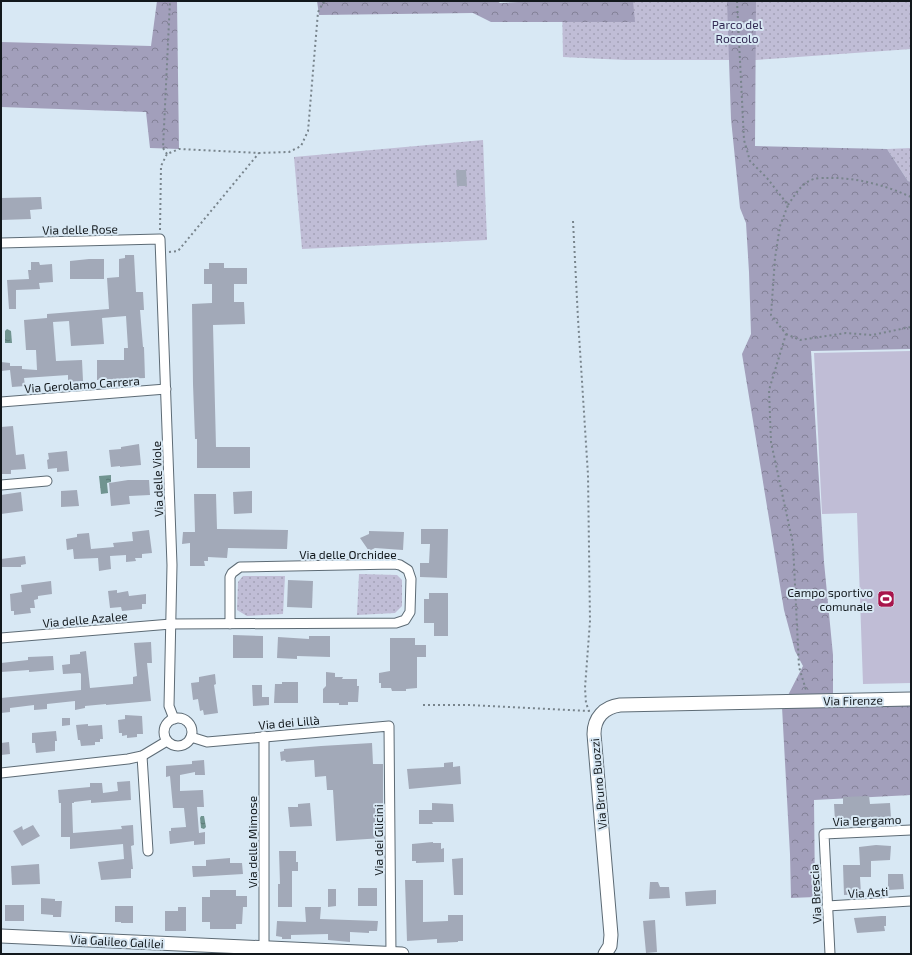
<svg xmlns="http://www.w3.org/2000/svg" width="912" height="955" viewBox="0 0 912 955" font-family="'Exo 2',sans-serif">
<defs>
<pattern id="grass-dots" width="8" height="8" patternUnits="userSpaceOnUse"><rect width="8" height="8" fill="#c0bdd6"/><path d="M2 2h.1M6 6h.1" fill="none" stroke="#a4a2b7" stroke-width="1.8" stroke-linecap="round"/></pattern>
<pattern id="forest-crowns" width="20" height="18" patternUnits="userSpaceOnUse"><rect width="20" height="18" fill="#a29fbb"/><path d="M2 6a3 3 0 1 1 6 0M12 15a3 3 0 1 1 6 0" fill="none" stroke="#838197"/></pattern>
<pattern id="water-ripples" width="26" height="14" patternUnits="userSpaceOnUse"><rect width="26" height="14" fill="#709490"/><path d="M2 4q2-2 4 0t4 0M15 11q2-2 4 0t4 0" fill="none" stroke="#5b7875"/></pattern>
</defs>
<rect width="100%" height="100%" fill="#d8e8f4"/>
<g fill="url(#grass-dots)">
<polygon points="562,1 911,1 911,49 756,60 625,60 563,57"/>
<polygon points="483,140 487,240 302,249 294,157"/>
<polygon points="911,148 911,182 908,181 887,149"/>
<polygon points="359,574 397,575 402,580 402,606 395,613 357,615"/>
<polygon points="243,576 285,576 283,614 247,616 237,610 238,582"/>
</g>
<g fill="url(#forest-crowns)">
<polygon points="157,1 177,1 179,149 150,148 146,112 1,107 1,42 151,46"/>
<polygon points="317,1 497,1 500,3 539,1 633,1 635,22 491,22 473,13 319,15"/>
<polygon points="727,1 756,1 755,146 887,149 908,181 911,182 911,349 811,351 824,562 833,655 833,706 911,704 911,795 814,800 815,897 791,898 790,854 782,707 803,666 795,651 784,610 742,354 751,334 749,272 746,223 740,208 731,119"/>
</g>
<polygon fill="#c0bdd6" points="911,351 911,683 863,684 857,513 822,514 814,353"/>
<g fill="url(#water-ripples)">
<polygon points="7,329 11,331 12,343 5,343 5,331"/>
<polygon points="111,475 111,482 107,483 108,493 101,494 99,476"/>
<polygon points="201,816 204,816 206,827 204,829 201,828 200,818"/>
</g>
<g fill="#a2a9b8">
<polygon points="456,170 466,170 467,186 457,186"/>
<polygon points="41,197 42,209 30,210 31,219 1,220 1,198"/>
<polygon points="125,255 134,255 136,292 143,292 144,310 140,310 143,347 144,347 145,378 97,380 97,360 124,360 124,348 128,348 126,316 102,318 104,344 71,346 69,321 53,322 56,361 82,360 83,381 68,382 68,375 24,378 25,386 12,387 10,370 1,371 1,362 10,363 10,366 22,366 22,369 37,370 36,350 26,350 24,320 47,318 47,314 109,309 107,278 119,277 119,259 125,258"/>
<polygon points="89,259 104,259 104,279 70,279 70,261"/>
<polygon points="31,262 39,262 40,265 52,264 53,282 39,283 40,289 16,290 16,309 9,309 7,280 29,279 28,270 31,270"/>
<polygon points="209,263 224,263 224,268 247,268 247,284 234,284 234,302 244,302 245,324 213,325 216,447 250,447 250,468 197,468 197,439 195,439 193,384 192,304 212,303 212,284 204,284 204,269 209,269"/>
<polygon points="13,426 16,455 24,454 26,469 11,470 11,474 1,474 1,427"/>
<polygon points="139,444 141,465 120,467 120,466 111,467 109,450 121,449 121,447"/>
<polygon points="67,451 69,471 57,472 57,468 48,469 47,460 49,459 48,453"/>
<polygon points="128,480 149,480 150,495 129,496 130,504 111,506 109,483"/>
<polygon points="77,490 79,506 61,507 61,491"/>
<polygon points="252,491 252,513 234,514 233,492"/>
<polygon points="21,492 23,511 1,514 1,495"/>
<polygon points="194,494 216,494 217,529 288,530 287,549 228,548 227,558 208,557 208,561 204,561 205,566 190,566 190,543 182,544 183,532 195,532"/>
<polygon points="421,529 448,529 447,578 420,577 420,563 429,563 430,544 421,544"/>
<polygon points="149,530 152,553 142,554 142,558 135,558 136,561 126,562 126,555 110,556 111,569 99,571 98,558 74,559 73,549 67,550 66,539 77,537 77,534 89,533 91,549 114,547 113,543 133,541 132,532"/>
<polygon points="369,531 404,532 403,550 375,548 369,551 360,538 369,534"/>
<polygon points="25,556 26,564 21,565 21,567 1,567 1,559"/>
<polygon points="288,580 313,581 312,608 287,607"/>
<polygon points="51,581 52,594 38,596 38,599 34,600 35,608 30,608 31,613 14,615 14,611 11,611 10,594 22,592 21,585"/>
<polygon points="117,590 117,593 128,591 129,596 146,594 146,604 142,604 142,609 122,611 121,607 110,608 108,591"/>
<polygon points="429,593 448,593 448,636 434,636 434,623 424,623 424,599 429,599"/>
<polygon points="233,635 263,636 263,658 233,658"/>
<polygon points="309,636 330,636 330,657 297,656 297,659 277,658 278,637 309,639"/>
<polygon points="390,638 415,638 415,645 426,645 426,657 417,657 417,688 406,689 406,691 392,691 391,688 381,688 381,683 379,683 379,673 390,671"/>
<polygon points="151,642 152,663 147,663 151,701 106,705 106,704 85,706 85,708 75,710 75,701 47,704 47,709 34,710 34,705 10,708 10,712 1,713 1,698 81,690 81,674 80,673 63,674 62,665 70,664 70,655 80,654 80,652 86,651 90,688 133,684 133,677 137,676 134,643"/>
<polygon points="53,656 54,670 29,672 29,670 1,672 1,663 28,660 28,657"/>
<polygon points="326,672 335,673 335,677 343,677 342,679 357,679 357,686 359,686 358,702 348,702 348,705 339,705 339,703 323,703 323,689 326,686"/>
<polygon points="215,674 216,684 214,685 218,713 204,715 203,710 200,711 198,699 193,700 191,683 199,682 199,677"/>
<polygon points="282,682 298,682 298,703 274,703 275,684 282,684"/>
<polygon points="252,685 262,685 262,697 269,697 269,705 253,706"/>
<polygon points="125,715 142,716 143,734 137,734 137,737 127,738 127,735 122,736 122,733 119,733 118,720 125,719"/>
<polygon points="62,718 70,718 70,725 62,726"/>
<polygon points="88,724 88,726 102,725 103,739 100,739 100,742 95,742 95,745 81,746 80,740 78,740 76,725"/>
<polygon points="56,731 57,741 55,741 55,751 36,753 35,743 32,743 32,733"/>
<polygon points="9,742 10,754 1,755 1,743"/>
<polygon points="372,743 373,764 383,764 383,838 336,841 333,790 327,790 326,776 315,777 314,760 286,762 285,760 281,761 280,752 284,751 284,749 321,746"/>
<polygon points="204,760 205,775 195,775 195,772 180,775 180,791 203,790 204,807 197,807 199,833 205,832 205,844 194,845 194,841 170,844 169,831 171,831 171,828 186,827 184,808 173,808 170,776 166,777 166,766 192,764 192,761"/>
<polygon points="453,762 453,767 460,766 461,784 409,789 407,769 444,767 444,763"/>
<polygon points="130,781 131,800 91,803 91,800 74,802 74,803 72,803 73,833 122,829 121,826 133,825 134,845 131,846 133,869 131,869 131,878 101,880 98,862 124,859 123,844 70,849 70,837 61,837 61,803 59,803 58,790 90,787 90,783 102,783 103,793 118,791 117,782"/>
<polygon points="869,796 870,804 890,803 891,818 853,817 854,820 835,821 834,804 843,804 843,797"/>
<polygon points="310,803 312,826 290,827 288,807 298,807 298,804"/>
<polygon points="432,803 453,804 454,822 432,822 433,824 419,824 419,810 432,810"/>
<polygon points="33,825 40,836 22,846 13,831 22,826 23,830"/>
<polygon points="433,842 433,843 441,843 441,849 444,848 444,862 416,863 416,861 412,861 412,844"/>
<polygon points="876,845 891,846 890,860 871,861 871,877 860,877 861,894 844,895 843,865 860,865 859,847"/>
<polygon points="279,851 296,851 296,862 298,862 298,871 292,871 292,907 278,907 278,884 280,884"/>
<polygon points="230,858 230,863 242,863 243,874 193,877 192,866 206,866 206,860"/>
<polygon points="463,858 463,895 454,895 452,859"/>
<polygon points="39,864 40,884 12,885 11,866"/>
<polygon points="888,874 903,874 904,889 888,890"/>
<polygon points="405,880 423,880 423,922 448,921 448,915 463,915 463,941 458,941 458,942 437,943 437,939 407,941"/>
<polygon points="650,882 658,882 660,887 669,887 670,898 649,899"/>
<rect x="358" y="888" width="19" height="18"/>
<polygon points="328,889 336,889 336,906 328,907"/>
<polygon points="210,890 236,890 236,896 247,896 247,907 243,907 242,924 236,924 236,929 210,929 210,922 202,922 202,897 210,897"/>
<polygon points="716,890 716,904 686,906 685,892"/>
<polygon points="41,898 55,899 55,901 62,901 61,917 53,917 53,915 41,914"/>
<rect x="5" y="905" width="19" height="16"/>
<polygon points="115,906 133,906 133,923 121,923 121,922 115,922"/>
<polygon points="178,907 186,907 186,931 165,931 165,911 178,911"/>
<polygon points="305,907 321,907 320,919 378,921 377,931 369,931 369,933 350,932 350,942 328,940 328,934 291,935 291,939 282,939 282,937 276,936 277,921 306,922"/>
<polygon points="881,916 886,916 886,926 884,926 885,931 857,933 854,918"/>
<polygon points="655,920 657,952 646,953 643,921"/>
</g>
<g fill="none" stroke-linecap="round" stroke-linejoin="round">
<defs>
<g id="street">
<polyline points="1,243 160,239 172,565 169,706 174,719"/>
<polyline points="1,402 166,389"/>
<polyline points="1,485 47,481"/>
<polyline points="1,638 171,624 396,623 405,620 410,612 411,579 408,570 400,565 395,564 240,567 232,573 230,577 230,624"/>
<circle cx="178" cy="732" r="14"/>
<polyline points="191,737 207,742 389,726 391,954"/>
<polyline points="142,756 148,851"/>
<polyline points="1,773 128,759 142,756 167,741"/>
<polyline points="827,906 911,901"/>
<polyline points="264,948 264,736"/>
<polyline points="830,954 824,834 911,830"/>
</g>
<g id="secondary">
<polyline points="1,936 402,954"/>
<path d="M605,954l5,-8 1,-11 -17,-201c0,-16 10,-27 26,-29l291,-6"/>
</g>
</defs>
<use href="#street" stroke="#5d6b75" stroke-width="11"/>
<use href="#secondary" stroke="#5d6b75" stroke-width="15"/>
<g stroke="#78848c" stroke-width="2" stroke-dasharray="2 3" stroke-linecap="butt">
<polyline points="737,1 744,140 750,161 767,178 788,205 780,226 775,258 771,315 786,334 769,390 771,442 793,544 799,667 806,690"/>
<polyline points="167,154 163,148 170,1"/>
<path d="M788,205c7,-10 13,-22 26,-26 3,-1 9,-1 12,-1 29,-1 59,7 85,19"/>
<polyline points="573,221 578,319 588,475 590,621 585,688 586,703 589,711"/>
<polyline points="160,230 161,166 167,154 179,149 259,153 289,152 301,146 308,131 318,12 323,3 328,1"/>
<polyline points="169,252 178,251 259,153"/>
<polyline points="786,334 800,340 846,333 872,335 911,327"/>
<polyline points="423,705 468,705 590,711"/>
</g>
<use href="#street" stroke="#fff" stroke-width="9"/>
<use href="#secondary" stroke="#fff" stroke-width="13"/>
</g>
<defs>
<symbol id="stadium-square" viewBox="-11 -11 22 22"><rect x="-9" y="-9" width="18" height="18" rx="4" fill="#a8144b" stroke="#d8e8f4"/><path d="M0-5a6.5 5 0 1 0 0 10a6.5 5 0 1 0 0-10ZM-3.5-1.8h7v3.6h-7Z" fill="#fff"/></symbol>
</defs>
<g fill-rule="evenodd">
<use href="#stadium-square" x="876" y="589" width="20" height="20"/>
</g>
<g text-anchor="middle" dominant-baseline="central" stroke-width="4" stroke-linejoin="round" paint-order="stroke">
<g font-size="12" fill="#352d56" stroke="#d8e8f4">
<text x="737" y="24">Parco del<tspan x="737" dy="14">Roccolo</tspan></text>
</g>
<g font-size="12" fill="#12181c" stroke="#d8e8f4">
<text transform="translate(80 229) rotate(-1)">Via delle Rose</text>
<text transform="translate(82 384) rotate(-4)">Via Gerolamo Carrera</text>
<text transform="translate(157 479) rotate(-92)">Via delle Viole</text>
<text x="348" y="554">Via delle Orchidee</text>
<text transform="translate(85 619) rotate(-5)">Via delle Azalee</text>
<text transform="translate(853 700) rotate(-1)">Via Firenze</text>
<text transform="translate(289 722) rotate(-5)">Via dei Lillà</text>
<text transform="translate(598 784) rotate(-95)">Via Bruno Buozzi</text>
<text transform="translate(867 820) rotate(-2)">Via Bergamo</text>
<text transform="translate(378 840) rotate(-90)">Via dei Glicini</text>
<text transform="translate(252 842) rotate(-90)">Via delle Mimose</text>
<text transform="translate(868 892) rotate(-3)">Via Asti</text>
<text transform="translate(815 894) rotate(-93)">Via Brescia</text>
<text transform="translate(117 941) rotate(3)">Via Galileo Galilei</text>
</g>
<g font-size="12" fill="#12181c" stroke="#d8e8f4" text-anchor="end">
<text x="873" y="592">Campo sportivo<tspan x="873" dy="14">comunale</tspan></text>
</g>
</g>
<rect width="912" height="955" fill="none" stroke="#12181c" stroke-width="4"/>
</svg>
